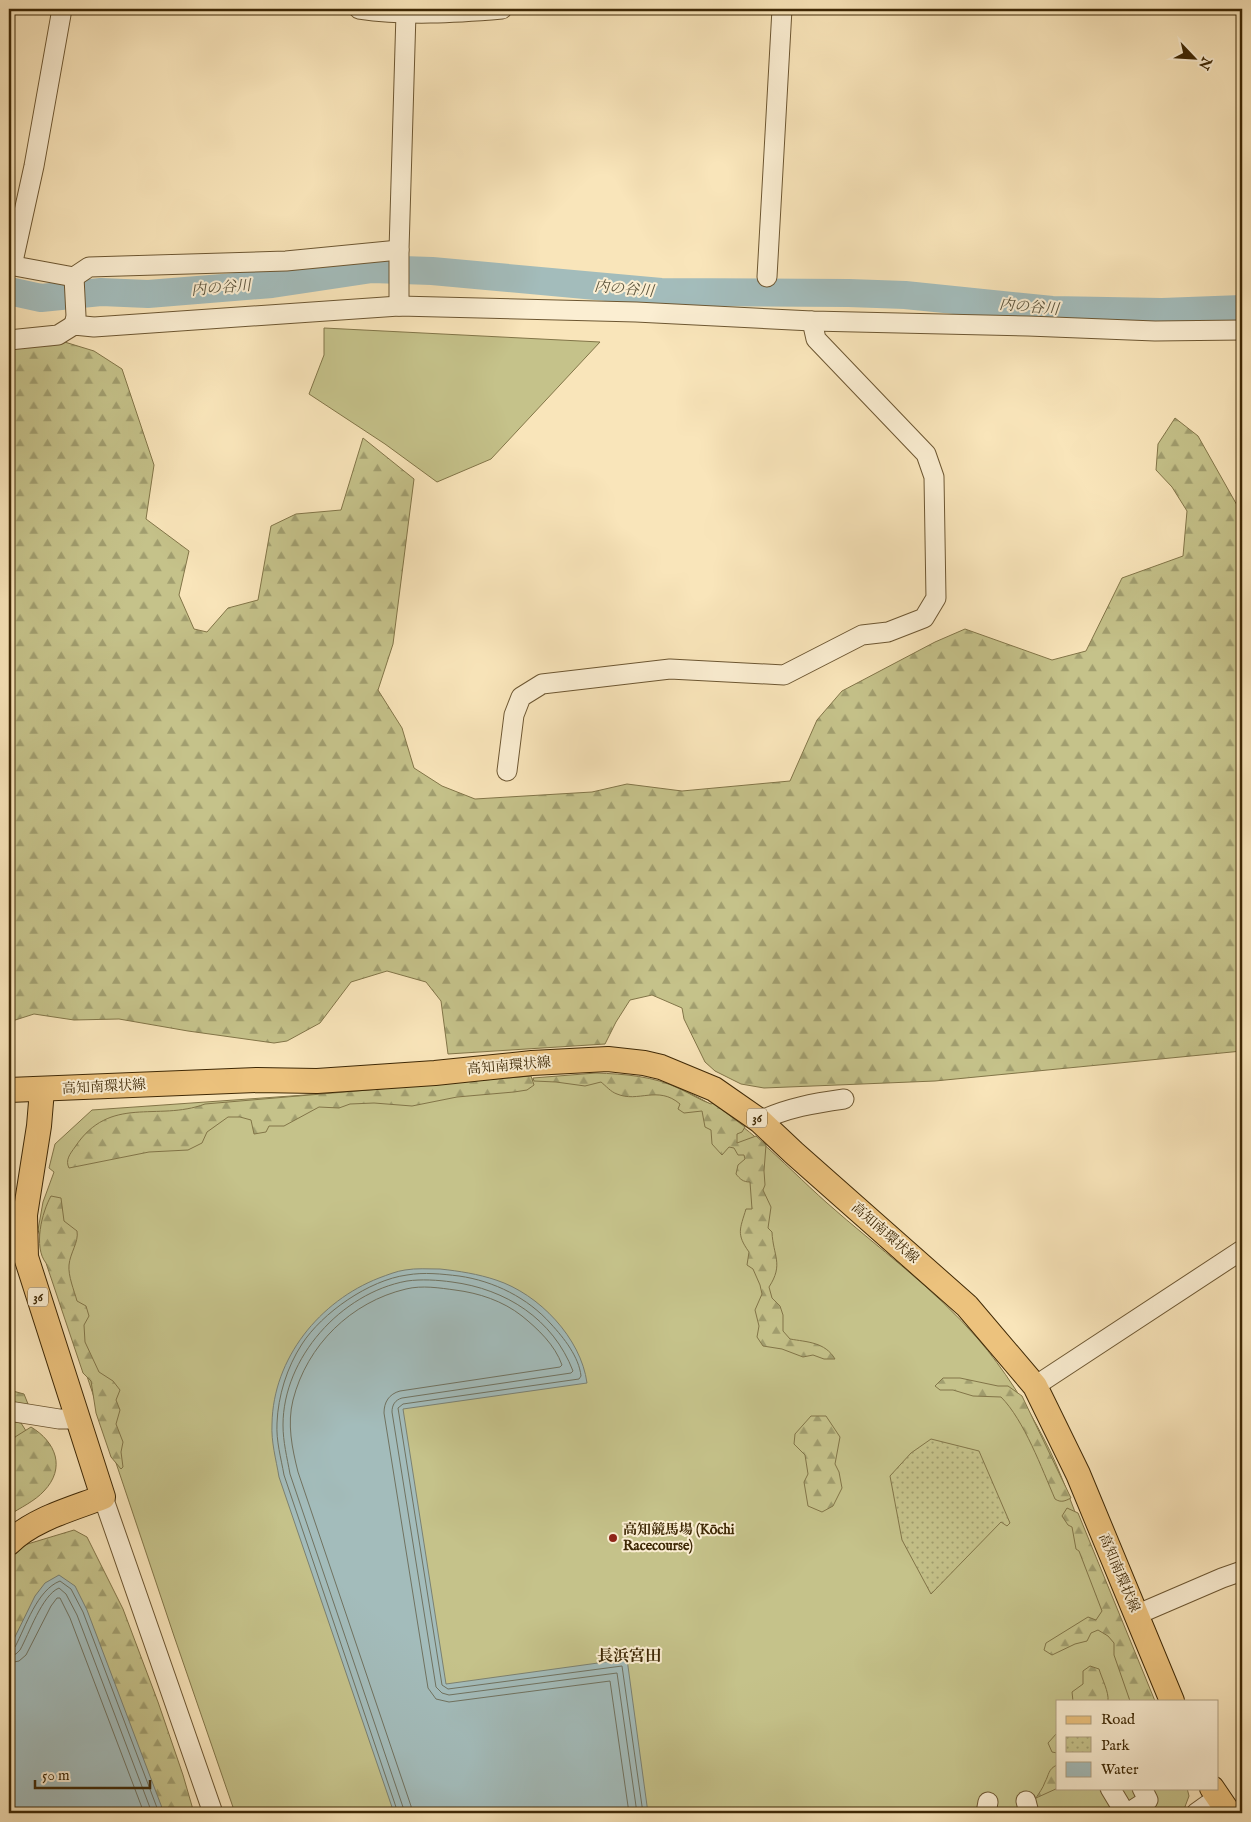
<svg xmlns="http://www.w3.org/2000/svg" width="1251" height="1822" viewBox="0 0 1251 1822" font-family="'IM FELL English','Noto Serif JP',serif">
<defs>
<pattern id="forest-firs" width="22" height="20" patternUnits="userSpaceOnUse" patternTransform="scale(1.25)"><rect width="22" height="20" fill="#c5c28a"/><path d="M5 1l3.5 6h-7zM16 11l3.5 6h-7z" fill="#a19e6f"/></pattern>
<pattern id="park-dots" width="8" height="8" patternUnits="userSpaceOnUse" patternTransform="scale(1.25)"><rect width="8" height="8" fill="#c5c28a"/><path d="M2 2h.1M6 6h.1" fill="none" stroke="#a19e6f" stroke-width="1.8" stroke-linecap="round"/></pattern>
</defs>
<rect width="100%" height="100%" fill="#f9e5ba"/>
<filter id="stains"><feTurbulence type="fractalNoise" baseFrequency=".004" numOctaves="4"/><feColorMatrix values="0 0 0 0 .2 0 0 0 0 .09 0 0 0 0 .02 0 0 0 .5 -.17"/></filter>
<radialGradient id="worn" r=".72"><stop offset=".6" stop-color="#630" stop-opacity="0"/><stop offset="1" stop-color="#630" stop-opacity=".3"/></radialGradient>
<g fill="#c5c28a" stroke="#827548">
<polygon points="324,328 600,342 491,459 437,482 385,444 309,394 324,355"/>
<path d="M590,1075l90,14c59,24 101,73 147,114 51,45 107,85 151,136 26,30 48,65 66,100 16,30 27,64 40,96 22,55 45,110 68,166h-95v87h130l2,8 -6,16 2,1h-950l-61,-177 -136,-406 5,-28 11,-30 -5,-4 6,-24 37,-34z"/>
<polygon points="9,1421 21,1423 28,1434 9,1466"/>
</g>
<g fill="url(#forest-firs)" stroke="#827548">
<polygon points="9,332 45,336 94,351 122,369 154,465 146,519 189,551 179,595 194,629 207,632 228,608 258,600 271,526 296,514 341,510 363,438 414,479 393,644 378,690 402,728 414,768 442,786 475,799 592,792 627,784 682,791 790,781 817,720 842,691 935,642 965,629 1052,660 1086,651 1122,578 1183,556 1187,511 1172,487 1156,470 1158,444 1175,418 1198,436 1242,514 1242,1051 935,1081 764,1088 741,1084 715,1071 705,1062 684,1019 682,1008 652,995 630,1000 616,1022 605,1044 448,1054 441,1001 426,982 387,971 351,982 320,1023 287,1041 274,1043 188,1031 119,1019 74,1020 34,1014 9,1022"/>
<path d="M596,1073c28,1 58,3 84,16 11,5 20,11 31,15l5,-2 4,3 1,4 24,18 -3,5 -5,2v9l19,-7 10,9 -2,26 1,14 -2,5 8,17 -3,21 4,4c1,24 12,32 -3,55l3,11 8,8 3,9v16l7,8c17,3 35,3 45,20h-11l-11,-4 -10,2 -21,-8 -19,-3 -6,-9 2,-11 -4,-16 7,-16 -2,-9 -7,-16 -6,-4 2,-13c-13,-18 -9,-23 -3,-43h6l-2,-27c-7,0 -10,-3 -14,-8l2,-9 7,-6 -1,-4h-6l-4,-7 -5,-1 -7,8 -10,-11 -1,-14 -6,-3 -3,-16 -18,2 -6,-4 2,-5c-22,-19 -42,-1 -63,-10 -6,-2 -11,-8 -16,-12l-16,4 -29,-4 -22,-1 -1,-3z"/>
<path d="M531,1076l3,9 -7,5 -13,2 -57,5 -45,9 -38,-3 -24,1 -11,4 -20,-1 -35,19h-15l-3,6 -12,2 -3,-14 -11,-3h-12l-21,15 -5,11 -14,7 -39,2 -80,16c-4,-8 1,-14 6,-21 35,-53 82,-25 130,-43z"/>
<path d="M51,1196l10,2 3,23 13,10c2,11 -7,22 -8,34 -1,11 5,25 8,36l9,5 3,10 -5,9 1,17 14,30 14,9 7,9 -4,10 4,10 -4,14 7,18 -2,10 2,15 -2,2 -10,-12 -15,-44 -5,-32 -8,-8 -37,-110c-13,-16 -4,-51 5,-67z"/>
<path d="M943,1378h17l38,8h10l14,10 49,102c-6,3 -10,5 -16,1 -13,-30 -31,-79 -54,-102l-28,-1 -20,-6h-13l-5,-4z"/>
<polygon points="9,1390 24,1394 30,1409 9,1407"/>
<polygon points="811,1416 826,1416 840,1437 835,1464 839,1472 842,1488 833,1506 822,1512 808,1506 804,1482 808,1474 805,1455 794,1444 795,1434"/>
<path d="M31,1427c25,15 35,41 13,64 -9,10 -24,17 -35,24v-66l6,-12z"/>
<polygon points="1067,1508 1078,1513 1155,1701 1130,1701 1114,1655 1114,1643 1108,1636 1098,1630 1091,1633 1087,1641 1075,1644 1052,1655 1044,1650 1046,1643 1088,1617 1096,1620 1102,1611 1079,1551 1076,1549 1072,1527 1068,1525 1062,1516"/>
<polygon points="74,1530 87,1537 123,1609 158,1702 183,1775 194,1813 157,1813 9,1673 9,1571 11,1567 11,1549"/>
<path d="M1090,1666l9,3c3,10 10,23 9,32h-35l-1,-9 11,-8v-13z"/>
<polygon points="1057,1733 1057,1753 1052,1752 1048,1743"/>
<path d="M1057,1765l1,23 -22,10c3,-5 7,-10 9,-16 4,-7 3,-13 12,-17z"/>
</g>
<polygon fill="url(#park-dots)" stroke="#827548" points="931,1439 979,1451 1010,1523 1007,1526 1001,1522 931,1594 902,1540 890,1476 911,1453"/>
<g fill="#a3bcbb" stroke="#7b8172">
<path d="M440,1269c19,2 38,5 56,11 43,14 85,58 91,103l-184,26 43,275 181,-25 21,154h-254l-115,-336c-3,-18 -8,-35 -7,-53 1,-66 48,-123 107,-146 8,-3 18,-7 26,-8 11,-2 23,-1 35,-1z"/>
<polygon points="59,1575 75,1586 87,1610 164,1813 9,1813 9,1649 35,1596 45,1583"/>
</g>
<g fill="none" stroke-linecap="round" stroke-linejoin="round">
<g stroke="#707260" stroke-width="1">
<path d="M9,1649l6,-2c11,-21 22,-57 45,-66l11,8 12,23 76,201"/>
<path d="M9,1656l7,-2 4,-4c9,-16 22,-55 39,-62l7,6 11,21 75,198"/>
<polyline points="9,1663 19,1661 26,1655 51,1606 57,1598 60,1598 70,1618 144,1813"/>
<path d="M398,1813l-114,-338c-3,-17 -8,-34 -7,-52 1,-27 10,-56 25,-79 20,-31 67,-64 105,-69 17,-3 35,-1 52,1 35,5 69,22 92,48 13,14 28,33 30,52l-2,3 -176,25 -5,4 44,277 6,4 174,-23 21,147"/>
<path d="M405,1813l-115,-339c-3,-17 -7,-32 -7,-49 0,-67 58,-132 124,-144 14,-2 31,-1 45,1 54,7 101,37 121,89l-2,2 -169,25c-7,2 -10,7 -10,14l44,275 6,6 7,2 168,-22 20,140"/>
<path d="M412,1813l-1,-7 -113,-334c-6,-24 -11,-48 -5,-72 14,-55 58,-98 113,-111 16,-4 34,-1 49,1 24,3 48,11 67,26 16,13 33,29 40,49l-2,2 -160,24c-11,3 -16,11 -16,22l44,275 8,11 13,3 161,-21 19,132"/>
</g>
<polyline stroke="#a3bcbb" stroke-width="28" points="9,291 41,298 101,292 148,294 272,284 372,269 432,271 661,292 849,293 905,295 1052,310 1162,312 1242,309"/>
<defs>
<g id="minor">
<path d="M359,9c48,7 95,4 143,0"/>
<polyline points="9,265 74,277 89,267 286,261 399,250"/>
<polyline points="12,266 34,166 62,9"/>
<polyline points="74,277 76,316 74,325"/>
<polyline points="767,277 782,9"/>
<polyline points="399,306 399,250 406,13"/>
<polyline points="9,340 58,335 74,325 94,327 399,306 636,312 812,321 1028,326 1155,331 1242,330"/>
<polyline points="507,771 514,715 521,697 542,684 670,669 784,675 862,635 888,632 924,618 936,598 934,477 926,454 816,339 812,321"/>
<path d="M760,1121c26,-13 55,-18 84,-22"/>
<polyline points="1035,1386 1242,1250"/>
<polyline points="9,1411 59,1419 78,1419"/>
<polyline points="103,1497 213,1813"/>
<polyline points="1136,1615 1222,1578 1242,1571"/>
<polyline points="1110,1788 1125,1813"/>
<polyline points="1026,1801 1029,1813"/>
<polyline points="986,1813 988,1802"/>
<polyline points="1128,1813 1148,1800 1142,1788"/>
<polyline points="1196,1813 1217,1798"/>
</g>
<g id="major">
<polyline points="9,1090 257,1080 317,1081 435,1073 532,1063 608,1059 644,1063 661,1067 714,1089 760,1121 794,1153 967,1306 1035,1386 1078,1474 1172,1701"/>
<path d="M9,1543c24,-24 63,-34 94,-46l-77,-240 -1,-42 14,-89 3,-36"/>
<polyline points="1212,1788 1229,1813"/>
</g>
</defs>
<use href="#minor" stroke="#6d5732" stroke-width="21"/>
<use href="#major" stroke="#3e2805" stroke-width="26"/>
<use href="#minor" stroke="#fbeed2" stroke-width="19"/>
<use href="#major" stroke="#ecc27d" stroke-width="24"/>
</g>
<circle fill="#8f2418" stroke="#fbeed2" stroke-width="2" cx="613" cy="1538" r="5"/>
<g text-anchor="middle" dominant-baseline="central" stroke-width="4" stroke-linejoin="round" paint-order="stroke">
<g fill="#fbeed2" stroke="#776342" stroke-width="1">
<rect x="747" y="1108.5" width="20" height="19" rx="4"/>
<rect x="28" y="1287.5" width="20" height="19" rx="4"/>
</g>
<g font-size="12" font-weight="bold" fill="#3e2805">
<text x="757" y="1118">36</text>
<text x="38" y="1297">36</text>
</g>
<g font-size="14" fill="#3e2805" stroke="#fbeed2">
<text transform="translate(509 1066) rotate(-5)">高知南環状線</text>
<text transform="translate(104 1087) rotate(-3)">高知南環状線</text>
<text transform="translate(885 1233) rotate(41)">高知南環状線</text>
<text transform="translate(1119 1573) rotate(67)">高知南環状線</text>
</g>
<g font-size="14" font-weight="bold" fill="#3e2805" stroke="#fbeed2" text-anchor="start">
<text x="623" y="1530">高知競馬場 (Kōchi<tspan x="623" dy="16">Racecourse)</tspan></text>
</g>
<g font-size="15" font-style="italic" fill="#5c543c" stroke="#fbeed2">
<text transform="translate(221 288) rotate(-5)">内の谷川</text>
<text transform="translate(624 289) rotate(5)">内の谷川</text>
<text transform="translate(1029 307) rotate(5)">内の谷川</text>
</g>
<g font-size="16" font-weight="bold" fill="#3e2805" stroke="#fbeed2">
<text x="629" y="1657">長浜宮田</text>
</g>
</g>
<rect width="1251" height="1822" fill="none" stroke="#f9e5ba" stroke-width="30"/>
<rect x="10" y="10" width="1231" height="1802" fill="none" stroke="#3e2805" stroke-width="2.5"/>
<rect x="15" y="15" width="1221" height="1792" fill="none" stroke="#3e2805"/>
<rect x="1056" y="1700" width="162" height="90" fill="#fbeed2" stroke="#af9f80"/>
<rect x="1066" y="1716" width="25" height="8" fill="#ecc27d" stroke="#af9f80"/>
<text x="1101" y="1724" font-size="15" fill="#3e2805">Road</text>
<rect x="1066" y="1737" width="25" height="15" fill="url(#park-dots)" stroke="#af9f80"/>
<text x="1101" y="1750" font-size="15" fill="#3e2805">Park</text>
<rect x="1066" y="1762" width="25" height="15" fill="#a3bcbb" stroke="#af9f80"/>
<text x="1101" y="1774" font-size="15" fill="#3e2805">Water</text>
<g transform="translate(1194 58) rotate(115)" stroke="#fbeed2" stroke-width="4" paint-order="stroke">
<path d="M0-4L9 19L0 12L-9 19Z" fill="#3e2805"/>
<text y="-8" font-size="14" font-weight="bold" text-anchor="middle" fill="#3e2805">N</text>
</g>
<path d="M35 1780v8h115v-8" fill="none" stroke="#3e2805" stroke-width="2.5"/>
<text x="42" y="1780" font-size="15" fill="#3e2805" stroke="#fbeed2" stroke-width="4" paint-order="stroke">50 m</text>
<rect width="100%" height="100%" filter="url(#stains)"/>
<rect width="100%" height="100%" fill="url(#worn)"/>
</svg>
